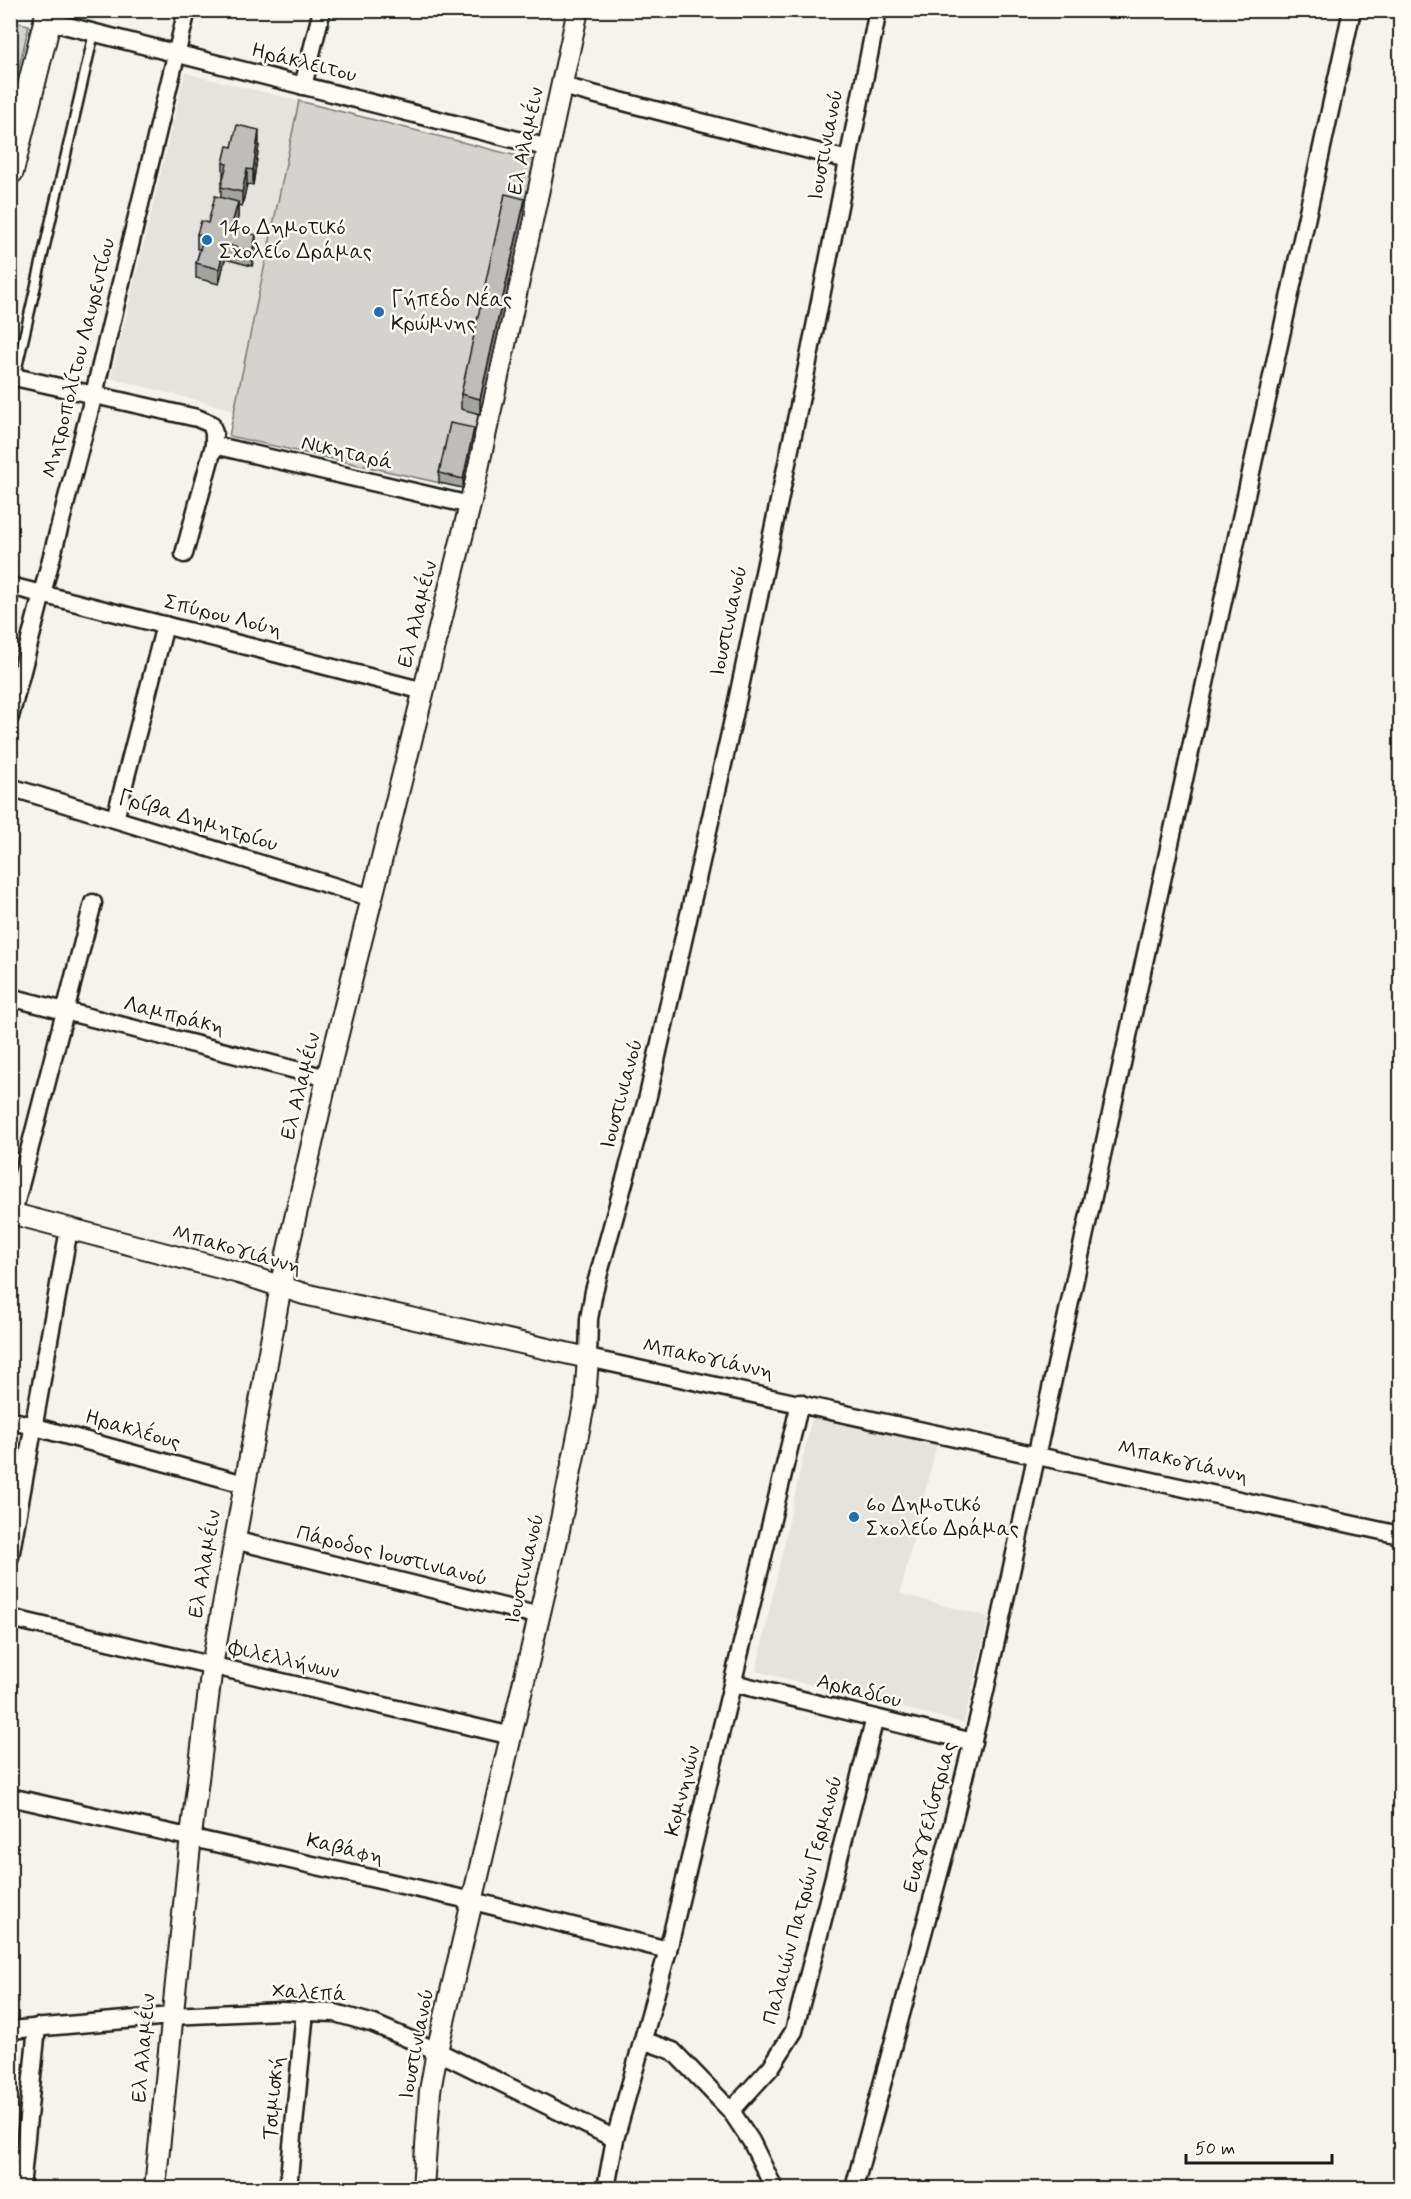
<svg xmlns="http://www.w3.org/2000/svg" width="1411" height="2199" viewBox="0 0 1411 2199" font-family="Mynerve,sans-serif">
<rect width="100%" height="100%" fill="#f4f3ee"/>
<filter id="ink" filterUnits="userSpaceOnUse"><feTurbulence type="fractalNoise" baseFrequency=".0167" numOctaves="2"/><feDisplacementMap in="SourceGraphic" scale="12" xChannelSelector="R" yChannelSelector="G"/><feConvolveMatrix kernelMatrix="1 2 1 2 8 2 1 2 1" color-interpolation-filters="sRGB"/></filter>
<g filter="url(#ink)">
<g fill="#e4e3de">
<polygon points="185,73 299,101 234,410 111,378"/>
<polygon points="813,1413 938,1439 900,1594 989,1617 964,1723 756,1671"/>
</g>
<g fill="#d4d3cf" stroke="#787876" stroke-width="1.5">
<polygon points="11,21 29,25 11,101 10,21"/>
<polygon points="299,101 537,161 463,488 229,436"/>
</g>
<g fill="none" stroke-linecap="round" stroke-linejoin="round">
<defs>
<polyline id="service" points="15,376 94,33"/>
<g id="minor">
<polyline points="878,10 804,382 735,711 648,1096 594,1291 589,1319 588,1358 1400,1535"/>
<polyline points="48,21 549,148"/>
<polyline points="303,86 322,10"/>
<polyline points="562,86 848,160"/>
<polyline points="10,376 197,418 211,424 214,433 214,445 184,554"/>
<polyline points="214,445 470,505"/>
<polyline points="10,586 424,691"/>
<polyline points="10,717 94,394 187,10"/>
<polyline points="10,787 372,898"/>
<polyline points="115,819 165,625"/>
<polyline points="10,997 327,1078"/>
<polyline points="13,1213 93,903"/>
<polyline points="10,1420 244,1484"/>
<polyline points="234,1540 540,1616"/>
<polyline points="10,1557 69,1229"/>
<polyline points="10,1618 512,1736"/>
<polyline points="733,1683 973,1742"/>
<polyline points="10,1797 473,1901 668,1950"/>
<polyline points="10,2030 171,2016 281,2011 335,2013 374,2024 437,2051 615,2139"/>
<polyline points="645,2041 673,2051 731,2111 751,2141 774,2188"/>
<polyline points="731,2111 771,2067 794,2031 875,1718"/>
<polyline points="21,2188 37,2027"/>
<polyline points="288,2188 305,2011"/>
<polyline points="606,2188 615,2139 668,1950 800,1403"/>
<polyline points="854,2188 952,1826 985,1691 1352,10"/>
</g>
<g id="tertiary">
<polyline points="10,1213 239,1273 304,1294 588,1358 585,1400 557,1540 437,2051 430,2091 423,2188"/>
<polyline points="155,2188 191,1836 212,1666 286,1258 327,1078 470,505 578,10"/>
</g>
<polyline id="primary" points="10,171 50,10"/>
</defs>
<use href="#service" stroke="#1c1c1c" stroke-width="13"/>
<use href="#minor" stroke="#1c1c1c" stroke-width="21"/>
<use href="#tertiary" stroke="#1c1c1c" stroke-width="24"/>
<use href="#primary" stroke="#1c1c1c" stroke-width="30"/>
<use href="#service" stroke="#fdfcf7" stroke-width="8"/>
<use href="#minor" stroke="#fdfcf7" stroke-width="16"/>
<use href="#tertiary" stroke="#fdfcf7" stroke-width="20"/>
<use href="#primary" stroke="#fdfcf7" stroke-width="26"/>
</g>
<g fill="#a3a3a0" stroke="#1c1c1c" stroke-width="1.5">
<polygon points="259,145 253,185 247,184 242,206 238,205 238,217 235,229 256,250 252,266 225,259 219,284 196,278 196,263 200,249 197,249 197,234 208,223 221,198 221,187 223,178 223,163 232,147"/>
<polygon points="525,214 480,414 461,409 461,394"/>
<polygon points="474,438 463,488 439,483 439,473"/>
</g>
<g fill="#858482" stroke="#1c1c1c" stroke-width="1.5">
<polygon points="259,130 259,145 253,185 253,170"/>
<polygon points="247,169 247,184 242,206 242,192"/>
<polygon points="525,199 525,214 480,414 480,399"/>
<polygon points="238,202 238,217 231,243 231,228"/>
<polygon points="256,235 256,250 252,266 252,252"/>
<polygon points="225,244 225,259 219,284 219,269"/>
<polygon points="474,428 474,438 463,488 463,479"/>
</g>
<g fill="#bebdba" stroke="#1c1c1c" stroke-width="1.5">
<polygon points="237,125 259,130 253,170 247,169 242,192 221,187 227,164 223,163 227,146 232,147"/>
<polygon points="505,194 525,199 480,399 461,394"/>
<polygon points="215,196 238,202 231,228 256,235 252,252 225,244 219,269 196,263 204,236 197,234 201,221 208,223"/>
<polygon points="450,423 474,428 463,479 439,473"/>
</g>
</g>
<g fill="#1f6fb2" stroke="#fdfcf7" stroke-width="2">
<circle cx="207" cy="240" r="6"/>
<circle cx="379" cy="312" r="6"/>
<circle cx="854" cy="1517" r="6"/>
</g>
<g text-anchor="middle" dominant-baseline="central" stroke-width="5" stroke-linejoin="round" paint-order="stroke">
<g font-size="21" fill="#1c1c1c" stroke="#fdfcf7">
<text transform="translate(304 63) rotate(14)">Ηράκλειτου</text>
<text transform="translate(526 141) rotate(-78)">Ελ Αλαμέιν</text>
<text transform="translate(826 145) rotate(-79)">Ιουστινιανού</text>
<text transform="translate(79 358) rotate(-76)">Μητροπολίτου Λαυρεντίου</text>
<text transform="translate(347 453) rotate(13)">Νικηταρά</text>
<text transform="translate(418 614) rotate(-76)">Ελ Αλαμέιν</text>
<text transform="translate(223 616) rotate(14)">Σπύρου Λούη</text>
<text transform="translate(729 621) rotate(-78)">Ιουστινιανού</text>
<text transform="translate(198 821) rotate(17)">Γρίβα Δημητρίου</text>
<text transform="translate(174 1016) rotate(14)">Λαμπράκη</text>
<text transform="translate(301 1086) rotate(-76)">Ελ Αλαμέιν</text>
<text transform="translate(622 1094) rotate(-75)">Ιουστινιανού</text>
<text transform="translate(237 1250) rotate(16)">Μπακογιάννη</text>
<text transform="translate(708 1359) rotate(12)">Μπακογιάννη</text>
<text transform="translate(133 1430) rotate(16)">Ηρακλέους</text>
<text transform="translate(1183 1462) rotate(13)">Μπακογιάννη</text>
<text transform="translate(392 1556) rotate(14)">Πάροδος Ιουστινιανού</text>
<text transform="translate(205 1564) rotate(-80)">Ελ Αλαμέιν</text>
<text transform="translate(525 1569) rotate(-77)">Ιουστινιανού</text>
<text transform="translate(284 1660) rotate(13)">Φιλελλήνων</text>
<text transform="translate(859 1691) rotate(14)">Αρκαδίου</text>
<text transform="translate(683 1791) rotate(-76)">Κομνηνών</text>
<text transform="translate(930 1817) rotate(-75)">Ευαγγελίστριας</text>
<text transform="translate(345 1849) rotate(13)">Καβάφη</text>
<text transform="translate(803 1900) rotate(-75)">Παλαιών Πατρών Γερμανού</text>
<text transform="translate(309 1993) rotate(3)">Χαλεπά</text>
<text transform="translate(417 2044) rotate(-79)">Ιουστινιανού</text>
<text transform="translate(144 2048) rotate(-85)">Ελ Αλαμέιν</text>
<text transform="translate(274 2098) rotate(-85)">Τσιμισκή</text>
</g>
<g font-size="21" fill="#1c1c1c" stroke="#fdfcf7" text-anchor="start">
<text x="219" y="228">14ο Δημοτικό<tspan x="219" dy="24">Σχολείο Δράμας</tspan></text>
<text x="391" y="300">Γήπεδο Νέας<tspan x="391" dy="24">Κρώμνης</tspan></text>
<text x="866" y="1505">6o Δημοτικό<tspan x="866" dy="24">Σχολείο Δράμας</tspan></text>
</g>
</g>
<rect width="1411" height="2199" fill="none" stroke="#fdfcf7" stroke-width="36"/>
<rect x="18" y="18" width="1375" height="2163" fill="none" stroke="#1c1c1c" stroke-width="2" filter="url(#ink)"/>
<path d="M1186 2154v9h146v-9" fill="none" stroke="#1c1c1c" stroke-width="3"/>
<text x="1195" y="2154" font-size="18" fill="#1c1c1c" stroke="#fdfcf7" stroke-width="4.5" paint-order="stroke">50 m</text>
</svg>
